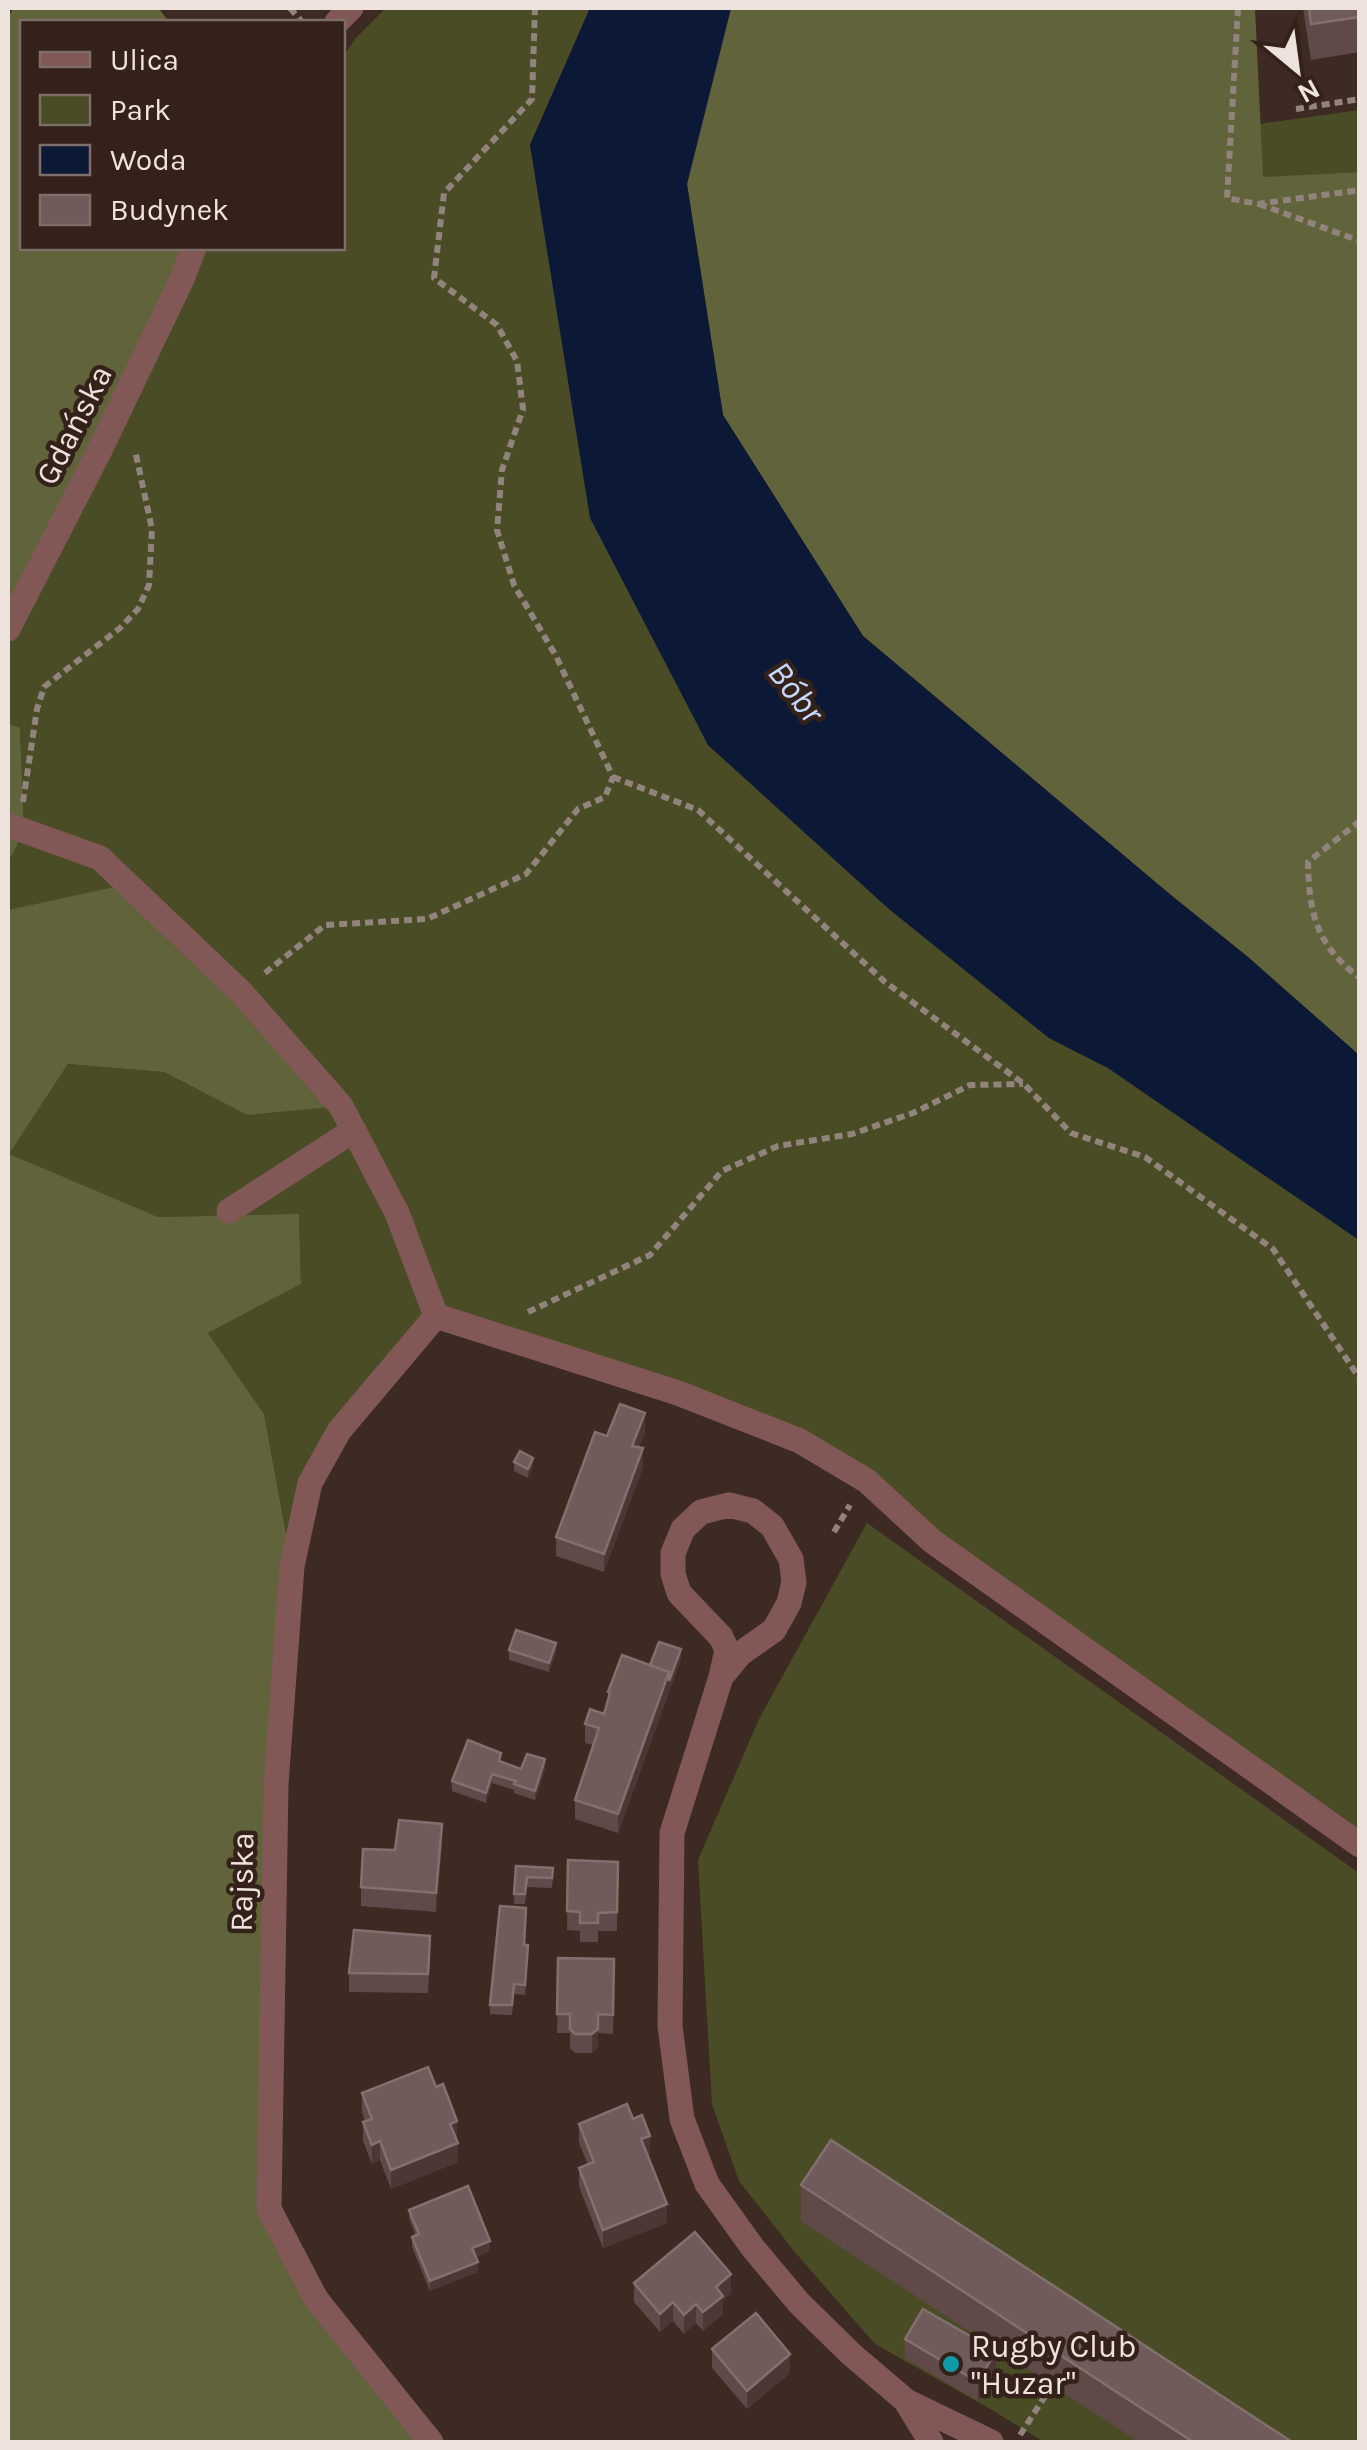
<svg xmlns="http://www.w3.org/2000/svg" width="1367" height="2450" viewBox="0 0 1367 2450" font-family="Karla,sans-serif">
<rect width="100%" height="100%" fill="#3d2a23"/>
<g fill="#4a4c26">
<polygon points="386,8 590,8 530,145 708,745 889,909 1049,1038 1108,1068 1359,1240 1359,1845 800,1442 436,1316 339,1431 292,1566 264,1414 208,1333 301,1284 299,1215 158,1217 8,1155 68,1064 164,1072 247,1115 128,885 8,910 8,862 24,832 20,729 8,724 8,629 194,248 342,248 343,57 355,39"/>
<polygon points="1359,110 1359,172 1262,178 1259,124"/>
<polygon points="867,1523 1359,1873 1359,2442 1044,2442 992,2410 875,2344 794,2251 739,2181 712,2104 698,1860 759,1719"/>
</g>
<g fill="#61643b">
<polygon points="14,8 162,8 160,10 169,22 22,22 22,248 194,248 8,629 8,17"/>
<polygon points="731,8 1255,8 1263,177 1359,172 1359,1055 1248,957 1172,896 863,636 723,415 687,184"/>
<polygon points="8,724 20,728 24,832 8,862"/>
<polygon points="128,884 341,1106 247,1115 164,1072 68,1064 9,1154 158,1217 299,1214 301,1284 208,1333 264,1414 292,1566 269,2209 431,2442 8,2442 8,910"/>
</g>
<polygon fill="#0b1936" points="590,8 731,8 687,184 723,415 863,636 1172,896 1248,957 1359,1055 1359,1240 1108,1068 1049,1038 889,909 708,745 590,518 530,145"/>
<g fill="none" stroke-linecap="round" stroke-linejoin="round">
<g stroke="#93837d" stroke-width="6" stroke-dasharray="8 5" stroke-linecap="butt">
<polyline points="290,8 302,22"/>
<polyline points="1238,8 1227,198 1258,204 1360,190"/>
<polyline points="1296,109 1360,99"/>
<polyline points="1259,204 1360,241"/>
<polyline points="613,777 698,810 885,982 1024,1084 1071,1133 1145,1157 1273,1249 1360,1379"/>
<polyline points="23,802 37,709 44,687 120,628 138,609 149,585 152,529 135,450"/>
<path d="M1360,821l-52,41c1,52 9,84 52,116"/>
<polyline points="265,973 325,925 427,919 526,874 578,809 605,797 613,777 556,656 514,585 497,530 502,470 523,409 517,361 497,325 434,278 444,193 532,99 535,8"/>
<polyline points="528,1312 650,1255 722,1171 778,1146 852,1134 913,1113 970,1085 1023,1084"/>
<polyline points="834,1532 850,1505"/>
<polyline points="1020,2435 1056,2379"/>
</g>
<g stroke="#815856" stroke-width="25">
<polyline points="337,22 351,8"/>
<polyline points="8,629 99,452 182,279 194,248"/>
<polyline points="8,825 100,858 241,992 341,1106 397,1213 436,1316"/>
<polyline points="229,1211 354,1130"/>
<polyline points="436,1316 678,1393 800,1441 867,1481 932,1541 1360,1845"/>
<polyline points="721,1677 740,1654 774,1630 789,1603 794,1582 791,1559 772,1526 753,1511 729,1505 701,1512 683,1529 673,1553 673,1574 679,1593 721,1637 727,1650 721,1677 672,1833 670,2026 682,2119 707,2184 753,2248 799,2303 851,2354 905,2400 931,2442"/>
<polyline points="906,2401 991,2442"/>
<polyline points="431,2442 316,2299 269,2209 276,1785 292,1566 310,1483 339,1431 436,1316"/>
</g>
</g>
<g fill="#604a49">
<polygon points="1303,8 1360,8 1360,52 1311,60"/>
<polygon points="645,1432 639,1447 643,1467 604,1572 556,1556 556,1537 607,1436"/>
<polygon points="514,1462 533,1467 528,1478 514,1471"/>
<polygon points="509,1650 556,1653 549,1672 509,1660"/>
<polygon points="681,1659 618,1833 575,1819 575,1800 593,1745 585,1743 585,1724 604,1714 608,1700 608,1692 650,1665"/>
<polygon points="501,1762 521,1769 545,1769 535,1800 514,1793 514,1790 492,1783 486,1803 452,1791 452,1781"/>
<polygon points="442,1843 436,1912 361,1906 361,1887 395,1850"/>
<polygon points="568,1860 618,1862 617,1931 598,1931 598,1942 580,1942 580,1931 567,1930"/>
<polygon points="516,1866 553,1878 552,1888 527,1887 525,1904 514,1904"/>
<polygon points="525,1945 528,1955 525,1995 514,1994 512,2015 490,2014 490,2005"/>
<polygon points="430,1954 428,1993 349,1992 349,1973"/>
<polygon points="558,1958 614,1959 613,2034 598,2033 598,2048 592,2053 575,2053 570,2048 570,2033 557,2033"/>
<polygon points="362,2093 456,2140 458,2162 391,2189 380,2160 372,2164 363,2141 363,2122 365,2121 362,2112"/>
<polygon points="633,2119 650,2154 647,2155 667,2223 603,2248 579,2187 579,2168 588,2165 579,2143 579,2124"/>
<polygon points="801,2185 1292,2442 1139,2442 801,2221"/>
<polygon points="409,2210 490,2251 476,2257 478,2272 430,2291 412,2247 412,2237 416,2236 409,2219"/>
<polygon points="634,2283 731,2293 723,2300 723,2314 703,2331 696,2323 684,2334 673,2321 660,2332 634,2302"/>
<polygon points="905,2339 996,2370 978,2401 905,2358"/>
<polygon points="712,2349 790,2373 747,2409 712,2368"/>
</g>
<g fill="#4b3733">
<polygon points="645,1413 645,1432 632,1464 632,1446"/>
<polygon points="643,1448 643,1467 604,1572 604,1554"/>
<polygon points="533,1458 533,1467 528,1478 528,1469"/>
<polygon points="556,1643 556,1653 549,1672 549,1663"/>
<polygon points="681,1649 681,1659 618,1833 618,1814 669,1672"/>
<polygon points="545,1759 545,1769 535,1800 535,1791"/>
<polygon points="492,1774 492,1783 486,1803 486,1793"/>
<polygon points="442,1824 442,1843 436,1912 436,1893"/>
<polygon points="598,2029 598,2048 592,2053 592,2034"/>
<polygon points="457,2121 457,2140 450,2124"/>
<polygon points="650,2136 650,2154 641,2158 641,2139"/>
<polygon points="380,2141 380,2160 372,2164 372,2145"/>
<polygon points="458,2143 458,2162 391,2189 391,2170"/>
<polygon points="667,2204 667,2223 603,2248 603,2230"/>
<polygon points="490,2241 490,2251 472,2258 472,2248"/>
<polygon points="478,2262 478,2272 430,2291 430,2281"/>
<polygon points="731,2274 731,2293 723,2300 723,2314 703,2331 703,2312 716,2287"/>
<polygon points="673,2302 673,2321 660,2332 660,2314"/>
<polygon points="696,2304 696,2323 684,2334 684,2315"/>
<polygon points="996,2351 996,2370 978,2401 978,2382"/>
<polygon points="790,2354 790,2373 747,2409 747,2391"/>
</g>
<g fill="#6f5b59" stroke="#83706e" stroke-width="2.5">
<polygon points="1309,8 1360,8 1360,17 1311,24"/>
<polygon points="620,1404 645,1413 632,1446 643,1448 604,1554 556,1537 595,1432 607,1436"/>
<polygon points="520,1451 533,1458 528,1469 514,1462"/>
<polygon points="516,1630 556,1643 549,1663 509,1650"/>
<polygon points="659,1642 681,1649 669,1681 669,1672 650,1665"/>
<polygon points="622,1655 669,1672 618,1814 575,1800 599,1728 585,1724 590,1709 604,1714 610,1693 608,1692"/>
<polygon points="468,1740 501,1753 499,1761 521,1769 527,1754 545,1759 535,1791 514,1784 516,1781 492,1774 486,1793 452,1781"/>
<polygon points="399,1820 442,1824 436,1893 361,1887 363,1849 395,1850"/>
<polygon points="568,1860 618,1862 617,1912 598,1913 598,1923 580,1923 580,1912 567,1911"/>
<polygon points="516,1866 553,1868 552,1878 527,1877 525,1894 514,1894"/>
<polygon points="500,1906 526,1908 524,1945 528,1945 525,1985 514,1984 512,2005 490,2005"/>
<polygon points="354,1930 430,1936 428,1974 349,1973"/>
<polygon points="558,1958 614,1959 613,2015 598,2014 598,2029 592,2034 575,2034 570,2029 570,2014 557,2014"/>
<polygon points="428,2067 436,2087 443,2084 457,2121 450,2124 458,2143 391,2170 380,2141 372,2145 363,2122 372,2119 362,2093"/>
<polygon points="627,2104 633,2119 642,2115 650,2136 641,2139 667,2204 603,2230 579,2168 594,2162 579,2124"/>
<polygon points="831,2140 1292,2442 1193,2442 801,2185"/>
<polygon points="468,2186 490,2241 472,2248 478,2262 430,2281 412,2237 419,2234 409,2210"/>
<polygon points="695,2232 731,2274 716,2287 723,2296 703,2312 696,2304 684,2315 673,2302 660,2314 634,2283"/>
<polygon points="923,2309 996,2351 978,2382 905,2339"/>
<polygon points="756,2313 790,2354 747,2391 712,2349"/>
</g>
<circle fill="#0f9aa8" stroke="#33211a" stroke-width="4" cx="951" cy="2364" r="10"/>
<g text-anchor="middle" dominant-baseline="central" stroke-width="9" stroke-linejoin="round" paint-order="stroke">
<g font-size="32" fill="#eee2dd" stroke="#33211a">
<text transform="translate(74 425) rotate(-63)">Gdańska</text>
<text transform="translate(242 1882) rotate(-89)">Rajska</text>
</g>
<g font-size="32" fill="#eee2dd" stroke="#33211a" text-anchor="start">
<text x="971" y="2346">Rugby Club<tspan x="971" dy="37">"Huzar"</tspan></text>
</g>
<g font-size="35" font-style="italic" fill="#c5d8fc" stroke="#33211a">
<text transform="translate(796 692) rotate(52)">Bóbr</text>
</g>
</g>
<rect width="1367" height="2450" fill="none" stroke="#eee2dd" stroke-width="20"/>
<rect x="20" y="20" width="325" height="230" fill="#33211a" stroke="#7e6e68" stroke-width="2.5"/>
<rect x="40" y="52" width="50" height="15" fill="#815856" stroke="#7e6e68" stroke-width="2.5"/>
<text x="110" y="70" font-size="30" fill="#eee2dd">Ulica</text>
<rect x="40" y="95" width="50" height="30" fill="#4a4c26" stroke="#7e6e68" stroke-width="2.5"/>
<text x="110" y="120" font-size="30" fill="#eee2dd">Park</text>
<rect x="40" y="145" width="50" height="30" fill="#0b1936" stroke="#7e6e68" stroke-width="2.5"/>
<text x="110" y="170" font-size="30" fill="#eee2dd">Woda</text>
<rect x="40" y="195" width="50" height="30" fill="#6f5b59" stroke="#7e6e68" stroke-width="2.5"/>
<text x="110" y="220" font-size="30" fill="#eee2dd">Budynek</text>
<g transform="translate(1297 70) rotate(151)" stroke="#33211a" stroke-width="8" paint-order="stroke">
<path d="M0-8L18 38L0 25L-18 38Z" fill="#eee2dd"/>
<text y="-15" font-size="28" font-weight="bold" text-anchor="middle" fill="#eee2dd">N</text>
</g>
</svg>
